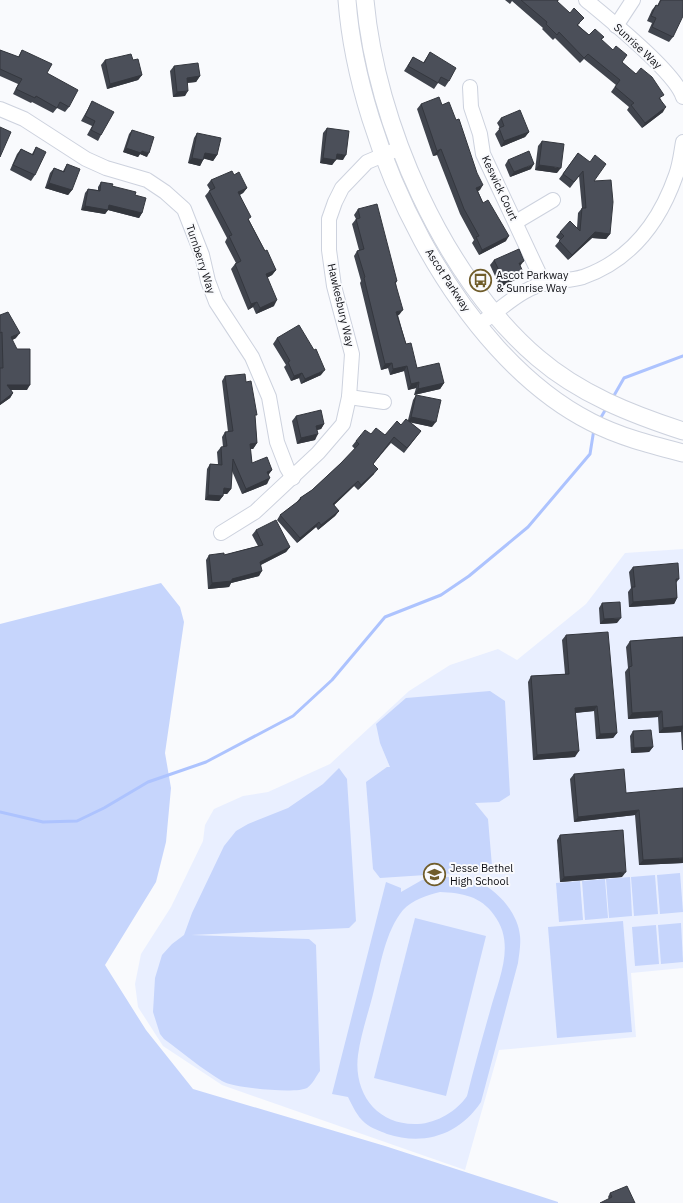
<svg xmlns="http://www.w3.org/2000/svg" width="683" height="1203" viewBox="0 0 683 1203" font-family="'IBM Plex Sans',sans-serif">
<rect width="100%" height="100%" fill="#f9fafd"/>
<polygon fill="#e9efff" points="683,549 683,968 631,973 636,1037 499,1050 465,1170 222,1085 163,1046 138,1007 135,984 141,954 171,907 203,841 205,825 214,809 243,796 268,792 330,764 409,691 450,665 498,649 517,660 586,604 625,553"/>
<g fill="#c6d5fc" fill-rule="evenodd">
<polygon points="161,583 180,607 184,622 165,753 171,788 166,842 156,882 105,965 146,1030 193,1089 385,1146 558,1202 558,1203 0,1203 0,624"/>
<polygon points="490,691 505,701 510,795 499,802 475,803 488,819 492,866 487,871 380,878 373,869 366,782 387,767 390,767 380,743 376,724 406,698"/>
<path d="M339,768l8,11 9,142 -7,7 -158,7 118,4 7,6 4,126c-4,5 -7,13 -13,17 -11,6 -75,0 -85,-7 -20,-12 -39,-28 -58,-42l-4,-5 -7,-22 2,-34 7,-23 10,-11 12,-9 8,-22 32,-67 12,-15 12,-7 40,-16 35,-24z"/>
<polygon points="680,873 683,912 660,914 657,875"/>
<polygon points="655,875 658,914 634,916 631,877"/>
<path d="M439,877c13,0 27,0 39,5 21,9 40,32 42,54 1,9 -1,18 -2,27l-37,139c-22,33 -57,44 -94,32 -7,-3 -16,-6 -22,-11 -8,-7 -12,-16 -17,-26l-16,-3 54,-212 15,6v4l21,-12zM440,892c22,1 41,4 54,23 22,29 5,63 -4,96 -8,28 -16,57 -23,85 -10,15 -30,27 -49,28 -40,2 -65,-30 -60,-69 3,-22 11,-44 16,-65 7,-26 11,-58 29,-80 9,-10 24,-15 37,-18z"/>
<polygon points="630,877 632,916 609,918 606,879"/>
<polygon points="605,879 608,918 585,920 582,881"/>
<polygon points="580,881 583,920 559,922 556,883"/>
<polygon points="415,918 486,936 446,1096 374,1078"/>
<polygon points="623,921 632,1032 557,1038 548,927"/>
<polygon points="681,923 683,962 661,964 658,925"/>
<polygon points="656,925 659,964 635,966 632,927"/>
</g>
<g fill="none" stroke-linecap="round" stroke-linejoin="round">
<g stroke="#adc3fe" stroke-width="3">
<polyline points="612,399 624,378 683,356"/>
<polyline points="600,419 607,407"/>
<polyline points="0,812 43,822 77,821 104,808 148,782 206,762 293,716 332,680 385,617 441,595 469,576 528,527 590,454 594,429"/>
</g>
<defs>
<g id="minor">
<path d="M586,0c23,19 89,72 97,97"/>
<polyline points="616,26 633,0"/>
<polyline points="470,87 471,107 480,134 483,154 544,284"/>
<polyline points="0,109 24,119 86,159 106,168 147,180 165,192 184,209 202,255 208,281 216,302 252,357 269,397 277,442 287,468 293,478"/>
<polyline points="516,222 553,200"/>
<path d="M478,325c20,-13 40,-34 64,-41 13,-4 28,-3 41,-7 48,-17 77,-56 93,-102 4,-11 5,-22 7,-33"/>
<polyline points="349,397 384,402"/>
<polyline points="221,533 255,512 318,453 343,424 349,397 352,354 334,286 329,250 329,219 335,202 342,188 367,162 393,151"/>
</g>
<g id="major">
<path d="M347,0c11,147 108,353 244,422 29,15 61,23 92,31"/>
<path d="M365,0c11,123 78,277 173,358 42,36 93,56 145,73"/>
</g>
</defs>
<use href="#minor" stroke="#cdd2de" stroke-width="16"/>
<use href="#major" stroke="#cdd2de" stroke-width="19"/>
<use href="#minor" stroke="#fff" stroke-width="14"/>
<use href="#major" stroke="#fff" stroke-width="17"/>
</g>
<g fill="#40444d">
<polygon points="505,0 559,0 557,2 580,23 578,25 589,35 604,37 601,40 622,62 661,99 663,112 642,128 627,110 629,107 611,92 616,85 584,59 580,63 555,38 553,40 542,29 543,28 512,1 510,4"/>
<polygon points="660,0 683,0 673,37 669,42 648,32 652,23 647,21 652,10 656,5 657,6"/>
<polygon points="0,50 18,57 22,50 47,73 69,107 65,112 57,108 53,113 32,102 31,103 13,94 18,84 0,76"/>
<polygon points="430,52 449,81 445,87 438,83 434,89 404,71 413,57 423,63"/>
<polygon points="105,60 133,60 142,75 138,80 107,89 101,65"/>
<polygon points="174,66 200,76 196,82 187,83 185,96 173,97 170,71"/>
<polygon points="92,101 101,135 98,141 87,135 92,126 81,121 89,107"/>
<polygon points="421,104 442,105 480,190 478,191 483,203 506,241 479,255 472,243 474,240 460,214 437,155 433,156 417,109"/>
<polygon points="501,118 529,132 525,137 501,147 495,134 500,128 497,123"/>
<polygon points="327,128 343,160 336,159 332,165 320,163 323,133"/>
<polygon points="132,130 147,157 140,154 138,157 123,152 129,134"/>
<polygon points="197,133 217,155 213,161 204,158 200,166 188,163 194,138"/>
<polygon points="542,141 557,173 535,170 538,146"/>
<polygon points="36,147 35,175 31,181 10,170 17,154 21,149 32,154"/>
<polygon points="578,153 594,181 610,234 606,239 592,238 568,260 555,246 560,240 556,237 560,232 577,228 578,213 582,208 579,176 570,188 559,179"/>
<polygon points="508,160 531,169 510,177 505,165"/>
<polygon points="67,164 72,190 68,195 45,188 50,173 54,168 63,171"/>
<polygon points="234,175 247,188 243,193 240,195 249,220 265,251 276,270 272,275 267,278 274,306 256,314 253,307 248,310 231,269 235,264 236,263 225,242 227,238 205,196 210,190 207,185 211,180"/>
<polygon points="101,182 112,186 135,195 142,213 139,218 108,210 105,214 81,210 85,193 88,189 98,190 98,187"/>
<polygon points="358,209 397,281 396,283 399,315 398,315 406,344 417,368 444,383 440,389 414,395 416,388 408,390 404,371 390,375 388,368 381,370 360,283 361,281 354,256 357,251 359,250 352,224 356,219 354,215"/>
<polygon points="494,260 520,266 519,278 500,287 490,265"/>
<polygon points="0,315 16,338 12,340 27,390 11,390 13,393 10,398 0,405"/>
<polygon points="277,338 321,375 301,384 299,378 291,381 284,367 286,365 273,344"/>
<polygon points="225,376 246,382 255,418 257,443 253,449 250,449 252,463 272,470 269,474 267,484 242,494 232,471 231,489 227,494 223,494 223,496 219,501 205,500 207,469 210,464 218,464 217,452 221,447 223,447 222,437 225,432 228,432 222,381"/>
<polygon points="416,395 432,427 410,422 421,431 404,453 391,443 373,464 374,474 358,490 354,486 334,505 339,511 335,516 318,530 316,527 297,543 277,520 280,515 296,503 300,498 312,490 341,463 355,449 352,446 356,441 371,434 385,435 401,425 408,420 413,400"/>
<polygon points="296,416 324,424 321,429 317,430 315,440 297,444 292,421"/>
<polygon points="256,530 290,547 286,552 261,565 259,576 231,583 229,587 208,589 206,560 209,555 224,555 258,546 252,535"/>
<polygon points="633,567 679,579 676,583 677,598 674,604 629,607 628,592 631,588 629,572"/>
<polygon points="602,603 617,623 600,624 599,608"/>
<polygon points="566,635 617,733 613,738 596,739 594,711 576,713 575,757 533,760 528,682 531,676 565,674 562,640"/>
<polygon points="683,637 683,750 682,750 681,732 659,733 658,717 628,719 625,672 628,668 626,647 630,641"/>
<polygon points="633,731 653,747 649,752 631,753 630,736"/>
<polygon points="574,774 626,793 683,863 639,865 635,815 574,822 570,779"/>
<polygon points="560,835 622,877 560,882 557,840"/>
<polygon points="610,1193 635,1203 609,1199 608,1197"/>
</g>
<g fill="#34373e">
<polygon points="142,75 138,80 107,89 110,84"/>
<polygon points="200,76 196,82 183,83 187,78"/>
<polygon points="188,91 185,96 173,97 177,92"/>
<polygon points="666,107 663,112 642,128 645,123"/>
<polygon points="529,132 525,137 501,147 504,141"/>
<polygon points="126,148 142,151 149,153 147,157 140,154 138,157 123,152"/>
<polygon points="441,149 437,155 433,156 437,151"/>
<polygon points="205,153 217,155 213,161 201,158"/>
<polygon points="337,154 346,155 343,160 333,159"/>
<polygon points="192,158 203,160 200,166 188,163"/>
<polygon points="323,158 336,160 332,165 320,163"/>
<polygon points="534,164 531,169 510,177 514,172"/>
<polygon points="539,165 561,168 557,173 535,170"/>
<polygon points="49,183 72,190 68,195 45,188"/>
<polygon points="483,185 480,190 473,193 476,188"/>
<polygon points="247,188 243,193 234,197 238,192"/>
<polygon points="109,205 142,213 139,218 108,210 105,214 81,210 85,206"/>
<polygon points="595,232 610,234 606,239 592,238 568,260 572,255"/>
<polygon points="509,236 506,241 479,255 482,250"/>
<polygon points="524,261 520,266 515,268 519,263"/>
<polygon points="276,270 272,275 262,280 266,274"/>
<polygon points="523,272 519,278 500,287 504,281"/>
<polygon points="277,300 274,306 256,314 260,308"/>
<polygon points="257,302 253,307 248,310 251,304"/>
<polygon points="403,310 399,315 393,317 396,312"/>
<polygon points="20,333 16,338 7,343 11,337"/>
<polygon points="392,363 388,368 381,370 385,364"/>
<polygon points="407,366 404,371 390,375 393,369"/>
<polygon points="325,370 321,375 301,384 305,379"/>
<polygon points="302,373 299,378 291,381 294,376"/>
<polygon points="419,382 416,388 408,390 411,384"/>
<polygon points="444,383 440,389 414,395 418,389"/>
<polygon points="7,385 30,385 27,390 4,390"/>
<polygon points="13,393 10,398 0,405 0,403"/>
<polygon points="411,417 436,422 432,427 408,422"/>
<polygon points="324,424 321,429 313,431 316,426"/>
<polygon points="318,434 315,440 297,444 301,438"/>
<polygon points="257,443 253,449 246,449 250,444"/>
<polygon points="378,469 374,474 358,490 361,485"/>
<polygon points="272,470 268,475 267,472"/>
<polygon points="270,478 267,484 242,494 246,489"/>
<polygon points="358,481 354,486 330,509 333,504"/>
<polygon points="224,488 231,489 227,494 220,493"/>
<polygon points="208,495 223,496 219,501 205,500"/>
<polygon points="339,511 335,516 318,530 321,525"/>
<polygon points="319,522 316,527 297,543 300,538"/>
<polygon points="290,547 286,552 256,567 260,562"/>
<polygon points="262,571 259,576 231,583 229,587 208,589 212,583"/>
<polygon points="677,598 674,604 629,607 633,602"/>
<polygon points="621,618 617,623 600,624 604,619"/>
<polygon points="597,706 594,711 572,713 575,708"/>
<polygon points="662,711 658,717 628,719 632,713"/>
<polygon points="683,726 683,728 681,732 659,733 663,728"/>
<polygon points="617,733 613,738 596,739 600,734"/>
<polygon points="653,747 649,752 631,753 634,748"/>
<polygon points="579,751 575,757 533,760 537,755"/>
<polygon points="639,810 635,815 574,822 578,817"/>
<polygon points="683,858 683,863 639,865 643,860"/>
<polygon points="626,872 622,877 560,882 564,877"/>
</g>
<g fill="#4b4f59" stroke="#34373e">
<polygon points="521,0 558,0 557,1 570,13 574,8 584,18 577,25 589,35 595,29 604,37 601,39 613,50 616,46 627,55 622,62 636,74 641,68 652,77 664,95 659,98 666,107 645,123 631,105 634,103 615,87 620,80 588,54 584,58 559,32 557,35 546,24 547,22"/>
<polygon points="661,0 683,0 683,16 673,37 652,27 656,18 651,16 656,5 658,6"/>
<polygon points="0,50 19,57 22,50 52,64 47,73 78,90 69,107 60,102 57,108 36,96 35,98 16,89 22,79 0,69"/>
<polygon points="430,52 456,68 449,81 441,77 438,83 408,66 413,57 424,63"/>
<polygon points="131,54 133,60 138,59 142,75 110,84 105,60"/>
<polygon points="198,63 200,76 187,78 188,91 177,92 174,66"/>
<polygon points="439,97 442,105 449,102 456,120 459,119 477,173 483,185 476,188 483,203 488,200 509,236 482,250 476,237 479,236 464,209 441,149 437,151 421,104"/>
<polygon points="92,101 114,112 101,135 91,130 95,121 85,116"/>
<polygon points="520,110 529,132 504,141 499,128 504,126 501,118"/>
<polygon points="0,127 11,132 0,157"/>
<polygon points="327,128 349,131 346,155 337,154 336,160 323,158"/>
<polygon points="132,130 154,137 149,153 142,151 141,153 126,148"/>
<polygon points="197,133 221,138 217,155 205,153 203,160 192,158"/>
<polygon points="542,141 564,144 561,168 539,165"/>
<polygon points="36,147 46,152 35,175 13,165 21,149 33,155"/>
<polygon points="529,151 534,164 514,172 508,160"/>
<polygon points="578,153 590,162 595,155 606,164 594,181 611,180 613,202 610,234 595,232 572,255 559,241 564,236 560,232 570,221 580,231 582,208 586,208 583,171 574,182 563,174"/>
<polygon points="67,164 80,169 72,190 49,183 54,168 64,172"/>
<polygon points="232,171 234,175 239,172 247,188 238,192 251,217 248,219 265,251 267,250 276,270 266,274 277,300 260,308 257,302 251,304 235,264 241,261 229,236 232,235 209,191 215,188 211,180"/>
<polygon points="101,182 113,184 112,186 136,192 135,195 146,198 142,213 109,205 108,210 85,206 88,189 100,191"/>
<polygon points="377,204 397,281 395,282 403,310 396,312 406,344 411,343 417,368 439,363 444,383 418,389 419,382 411,384 407,366 393,369 392,363 385,364 364,278 365,277 357,251 364,249 356,219 360,218 358,209"/>
<polygon points="519,249 524,261 519,263 523,272 504,281 494,260"/>
<polygon points="8,312 20,333 11,337 17,349 30,349 30,385 7,385 13,393 0,403 0,368 3,368 2,332 0,333 0,315"/>
<polygon points="299,325 314,350 316,349 325,370 305,379 302,373 294,376 288,362 290,361 277,338"/>
<polygon points="245,374 246,382 251,381 257,415 255,415 257,443 250,444 252,463 267,457 272,470 267,472 270,478 246,489 233,459 231,489 224,488 223,496 208,495 210,464 222,465 221,447 227,446 225,432 233,431 225,376"/>
<polygon points="416,395 441,400 436,422 411,417"/>
<polygon points="321,410 324,424 316,426 318,434 301,438 296,416"/>
<polygon points="406,419 421,431 407,448 394,437 373,464 378,469 361,485 358,481 333,504 339,511 321,525 319,522 300,538 280,515 301,499 300,498 312,490 341,463 359,444 356,441 365,430 371,434 376,428 385,435 397,421 401,425"/>
<polygon points="276,520 290,547 260,562 262,571 232,579 232,581 212,583 209,555 224,553 224,555 263,545 256,530"/>
<polygon points="678,563 679,579 676,579 677,598 633,602 632,587 635,587 633,567"/>
<polygon points="620,602 621,618 604,619 602,603"/>
<polygon points="608,632 617,733 600,734 597,706 575,708 579,751 537,755 531,676 569,674 566,635"/>
<polygon points="683,637 683,726 663,728 662,711 632,713 629,667 632,666 630,641"/>
<polygon points="651,730 653,747 634,748 633,731"/>
<polygon points="624,769 626,793 683,788 683,858 643,860 639,810 578,817 574,774"/>
<polygon points="623,830 626,872 564,877 560,835"/>
<polygon points="627,1186 635,1203 600,1203 612,1197 610,1193"/>
</g>
<defs>
<symbol id="bus-ring" viewBox="-11 -11 22 22"><circle r="9.5" fill="#f9fafd" stroke="#705d2b" stroke-width="1.5"/><path d="M-5-6H5V4H4V6H2V4H-2V6H-4V4H-5ZM-3.5-4V0h7V-4ZM-3.5 1.2v1.5H-2V1.2ZM2 1.2v1.5H3.5V1.2Z" fill="#705d2b"/></symbol>
<symbol id="school-ring" viewBox="-11 -11 22 22"><circle r="9.5" fill="#f9fafd" stroke="#705d2b" stroke-width="1.5"/><path d="M0-5L7-2L0 1L-7-2ZM-4 1L0 2.5L4 1V4Q0 6-4 4Z" fill="#705d2b"/></symbol>
</defs>
<g fill-rule="evenodd">
<use href="#bus-ring" x="468" y="268" width="25" height="25"/>
<use href="#school-ring" x="422" y="862" width="25" height="25"/>
</g>
<g text-anchor="middle" dominant-baseline="central" stroke-width="4" stroke-linejoin="round" paint-order="stroke">
<g font-size="11" fill="#0d0e13" stroke="#f9fafd">
<text transform="translate(638 46) rotate(43)">Sunrise Way</text>
<text transform="translate(500 188) rotate(65)">Keswick Court</text>
<text transform="translate(201 259) rotate(72)">Turnberry Way</text>
<text transform="translate(448 280) rotate(57)">Ascot Parkway</text>
<text transform="translate(341 305) rotate(77)">Hawkesbury Way</text>
</g>
<g font-size="11" fill="#0d0e13" stroke="#f9fafd" text-anchor="start">
<text x="496" y="275">Ascot Parkway<tspan x="496" dy="13">&amp; Sunrise Way</tspan></text>
<text x="450" y="868">Jesse Bethel<tspan x="450" dy="13">High School</tspan></text>
</g>
</g>
</svg>
